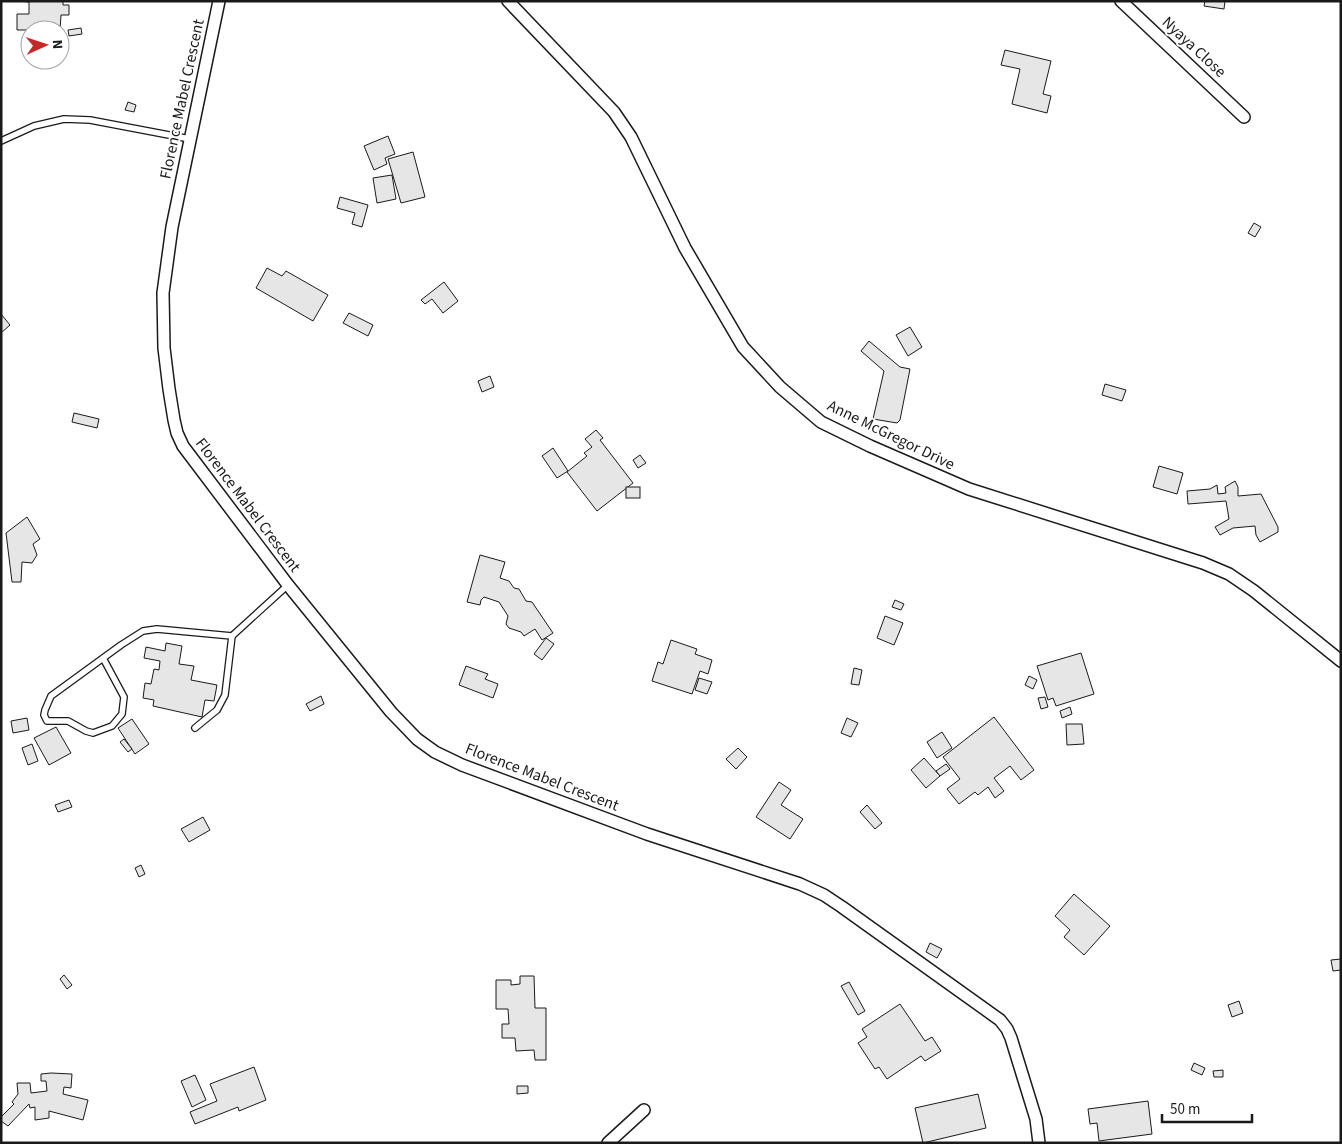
<svg xmlns="http://www.w3.org/2000/svg" width="1342" height="1144" viewBox="0 0 1342 1144" font-family="'Source Sans 3',sans-serif">
<rect width="100%" height="100%" fill="#fff"/>
<g fill="#e6e6e6" stroke="#1a1a1a">
<polygon points="18,1 63,1 63,5 69,5 69,15 61,15 60,30 17,30 17,14 29,14 29,2"/>
<polygon points="1205,1 1225,1 1224,9 1204,6"/>
<polygon points="81,28 82,34 69,36 68,30"/>
<polygon points="1005,50 1051,61 1043,94 1051,96 1047,113 1012,104 1020,69 1001,65"/>
<polygon points="128,102 136,105 134,112 125,110"/>
<polygon points="388,136 395,154 385,158 387,164 374,170 364,146"/>
<polygon points="413,152 425,197 401,203 388,159"/>
<polygon points="392,175 396,199 377,203 373,178"/>
<polygon points="340,197 368,205 362,227 352,224 355,213 337,208"/>
<polygon points="1254,223 1261,227 1255,237 1248,233"/>
<polygon points="267,268 282,276 286,271 328,295 313,321 256,288"/>
<polygon points="444,282 458,301 443,313 432,299 425,304 421,300"/>
<polygon points="349,313 373,325 368,336 343,323"/>
<polygon points="1,314 10,325 1,333"/>
<polygon points="910,327 922,347 908,356 896,335"/>
<polygon points="869,341 900,367 910,369 900,420 897,423 873,419 884,371 861,351"/>
<polygon points="490,376 494,387 482,392 478,381"/>
<polygon points="1105,384 1126,390 1122,401 1102,395"/>
<polygon points="74,413 99,419 97,428 72,422"/>
<polygon points="596,430 603,438 600,440 633,483 597,511 567,472 587,456 584,453 592,447 585,439"/>
<polygon points="553,448 568,471 557,478 542,456"/>
<polygon points="640,455 646,463 638,468 633,460"/>
<polygon points="1159,466 1183,473 1177,494 1153,487"/>
<polygon points="1235,481 1238,487 1238,496 1261,494 1278,527 1278,532 1260,542 1256,535 1255,526 1233,528 1220,535 1215,527 1229,519 1226,501 1188,504 1187,491 1210,489 1217,485 1218,494 1226,493 1225,487"/>
<rect x="626" y="487" width="14" height="11"/>
<polygon points="27,517 40,539 33,544 37,555 32,563 22,562 21,582 12,582 6,533"/>
<polygon points="480,555 505,562 500,578 509,581 514,588 519,589 526,601 532,602 553,633 542,640 535,629 524,636 521,632 509,628 506,624 508,616 499,602 484,597 481,600 480,605 467,602"/>
<polygon points="895,600 904,604 901,610 892,607"/>
<polygon points="885,616 903,623 894,645 877,638"/>
<polygon points="546,638 554,644 542,660 534,654"/>
<polygon points="671,640 697,649 695,654 712,660 708,674 700,671 692,694 652,681 658,662 663,664"/>
<polygon points="166,643 182,646 179,664 194,666 191,680 217,685 214,701 205,700 202,717 153,706 154,700 143,698 145,683 151,684 154,669 159,670 160,661 144,658 146,647 165,651"/>
<polygon points="1081,653 1094,694 1056,706 1053,698 1048,700 1037,666"/>
<polygon points="466,666 488,674 485,679 498,684 493,698 459,685"/>
<polygon points="854,668 862,670 859,685 851,684"/>
<polygon points="1029,676 1037,680 1033,689 1025,685"/>
<polygon points="699,678 712,682 707,694 695,690"/>
<polygon points="321,696 324,704 310,711 306,704"/>
<polygon points="1045,697 1048,707 1041,709 1038,698"/>
<polygon points="1070,707 1072,714 1062,718 1060,711"/>
<polygon points="994,717 1034,770 1021,780 1010,766 994,778 1004,791 995,798 988,787 978,795 975,792 959,804 947,789 960,779 943,757"/>
<polygon points="27,718 29,730 13,733 11,721"/>
<polygon points="847,718 858,723 851,737 841,733"/>
<polygon points="132,719 149,744 135,754 118,728"/>
<polygon points="1066,724 1082,724 1084,744 1067,745"/>
<polygon points="56,727 71,753 49,765 34,738"/>
<polygon points="942,732 952,748 937,758 927,742"/>
<polygon points="124,739 132,749 128,752 120,742"/>
<polygon points="32,744 38,761 28,765 22,748"/>
<polygon points="738,748 747,757 736,769 726,759"/>
<polygon points="924,758 940,776 926,788 911,770"/>
<polygon points="946,764 950,769 940,776 936,771"/>
<polygon points="779,782 791,790 781,805 803,819 790,839 756,817"/>
<polygon points="69,800 72,807 58,812 55,805"/>
<polygon points="867,805 882,823 875,829 860,812"/>
<polygon points="203,817 210,830 189,842 181,829"/>
<polygon points="141,865 145,874 139,877 135,868"/>
<polygon points="1074,894 1110,926 1084,955 1064,937 1070,930 1055,916"/>
<polygon points="930,943 942,949 937,958 926,952"/>
<polygon points="1341,959 1341,970 1333,971 1331,960"/>
<polygon points="64,975 72,985 67,989 60,979"/>
<polygon points="520,976 534,976 535,1008 546,1008 546,1060 535,1060 534,1050 516,1051 515,1038 502,1038 502,1024 509,1024 508,1009 496,1009 496,980 511,980 511,985 520,984"/>
<polygon points="849,982 865,1011 858,1015 841,986"/>
<polygon points="1239,1001 1243,1013 1232,1017 1228,1005"/>
<polygon points="900,1004 925,1041 932,1037 941,1051 925,1061 921,1056 887,1079 879,1067 875,1069 858,1043 867,1037 862,1029"/>
<polygon points="1194,1063 1205,1068 1202,1075 1191,1070"/>
<polygon points="254,1067 266,1100 239,1111 238,1107 195,1124 190,1112 217,1101 210,1084"/>
<polygon points="1223,1070 1223,1077 1214,1077 1213,1071"/>
<polygon points="51,1073 72,1074 71,1088 64,1087 63,1094 88,1100 83,1120 49,1111 49,1118 35,1120 35,1107 30,1108 29,1104 8,1126 1,1121 1,1117 14,1104 12,1102 18,1094 17,1083 30,1083 31,1093 47,1091 46,1081 41,1081 41,1074"/>
<polygon points="195,1075 206,1100 192,1107 181,1081"/>
<polygon points="517,1086 528,1086 528,1093 517,1094"/>
<polygon points="978,1094 986,1128 923,1143 915,1108"/>
<polygon points="1148,1101 1152,1134 1099,1141 1097,1123 1090,1124 1088,1109"/>
</g>
<g fill="none" stroke-linecap="round" stroke-linejoin="round">
<defs>
<g id="lane">
<polyline points="1,141 34,126 64,119 90,120 190,139"/>
<polyline points="103,658 124,697 122,714 112,726 93,733 86,731 68,721 47,721 44,715 45,710 51,696 121,645 143,631 157,629 232,636 288,585"/>
<polyline points="195,728 217,710 225,695 232,636"/>
</g>
<g id="street">
<polyline points="219,1 172,227 163,293 164,348 169,389 174,420 177,433 183,446 288,585 391,712 417,739 435,752 462,765 647,834 800,884 824,895 842,907 1000,1020 1007,1029 1011,1038 1036,1119 1039,1143"/>
<polyline points="508,1 614,112 631,137 685,248 743,347 780,387 821,422 870,446 969,489 1203,563 1229,574 1254,591 1341,661"/>
<polyline points="1121,1 1244,117"/>
<polyline points="608,1143 644,1110"/>
</g>
</defs>
<use href="#lane" stroke="#1a1a1a" stroke-width="8"/>
<use href="#street" stroke="#1a1a1a" stroke-width="14"/>
<use href="#lane" stroke="#fff" stroke-width="5.5"/>
<use href="#street" stroke="#fff" stroke-width="11"/>
</g>
<g text-anchor="middle" dominant-baseline="central" stroke-width="4" stroke-linejoin="round" paint-order="stroke">
<g font-size="16" fill="#1a1a1a" stroke="#fff">
<text transform="translate(1194 47) rotate(43)">Nyaya Close</text>
<text transform="translate(182 99) rotate(-78)">Florence Mabel Crescent</text>
<text transform="translate(891 435) rotate(26)">Anne McGregor Drive</text>
<text transform="translate(248 505) rotate(53)">Florence Mabel Crescent</text>
<text transform="translate(542 777) rotate(21)">Florence Mabel Crescent</text>
</g>
</g>
<rect width="1342" height="1144" fill="none" stroke="#1a1a1a" stroke-width="5"/>
<g transform="translate(45 45) rotate(87)"><circle r="24" fill="#ffffff" stroke="#a3a3a3"/>
<path d="M0-4L9 19L0 12L-9 19Z" fill="#c62828"/>
<text y="-8" font-size="14" font-weight="bold" text-anchor="middle" fill="#1a1a1a">N</text>
</g>
<path d="M1162 1114v8h90v-8" fill="none" stroke="#1a1a1a" stroke-width="2.5"/>
<text x="1170" y="1114" font-size="15" fill="#1a1a1a" stroke="#ffffff" stroke-width="4" paint-order="stroke">50 m</text>
</svg>
